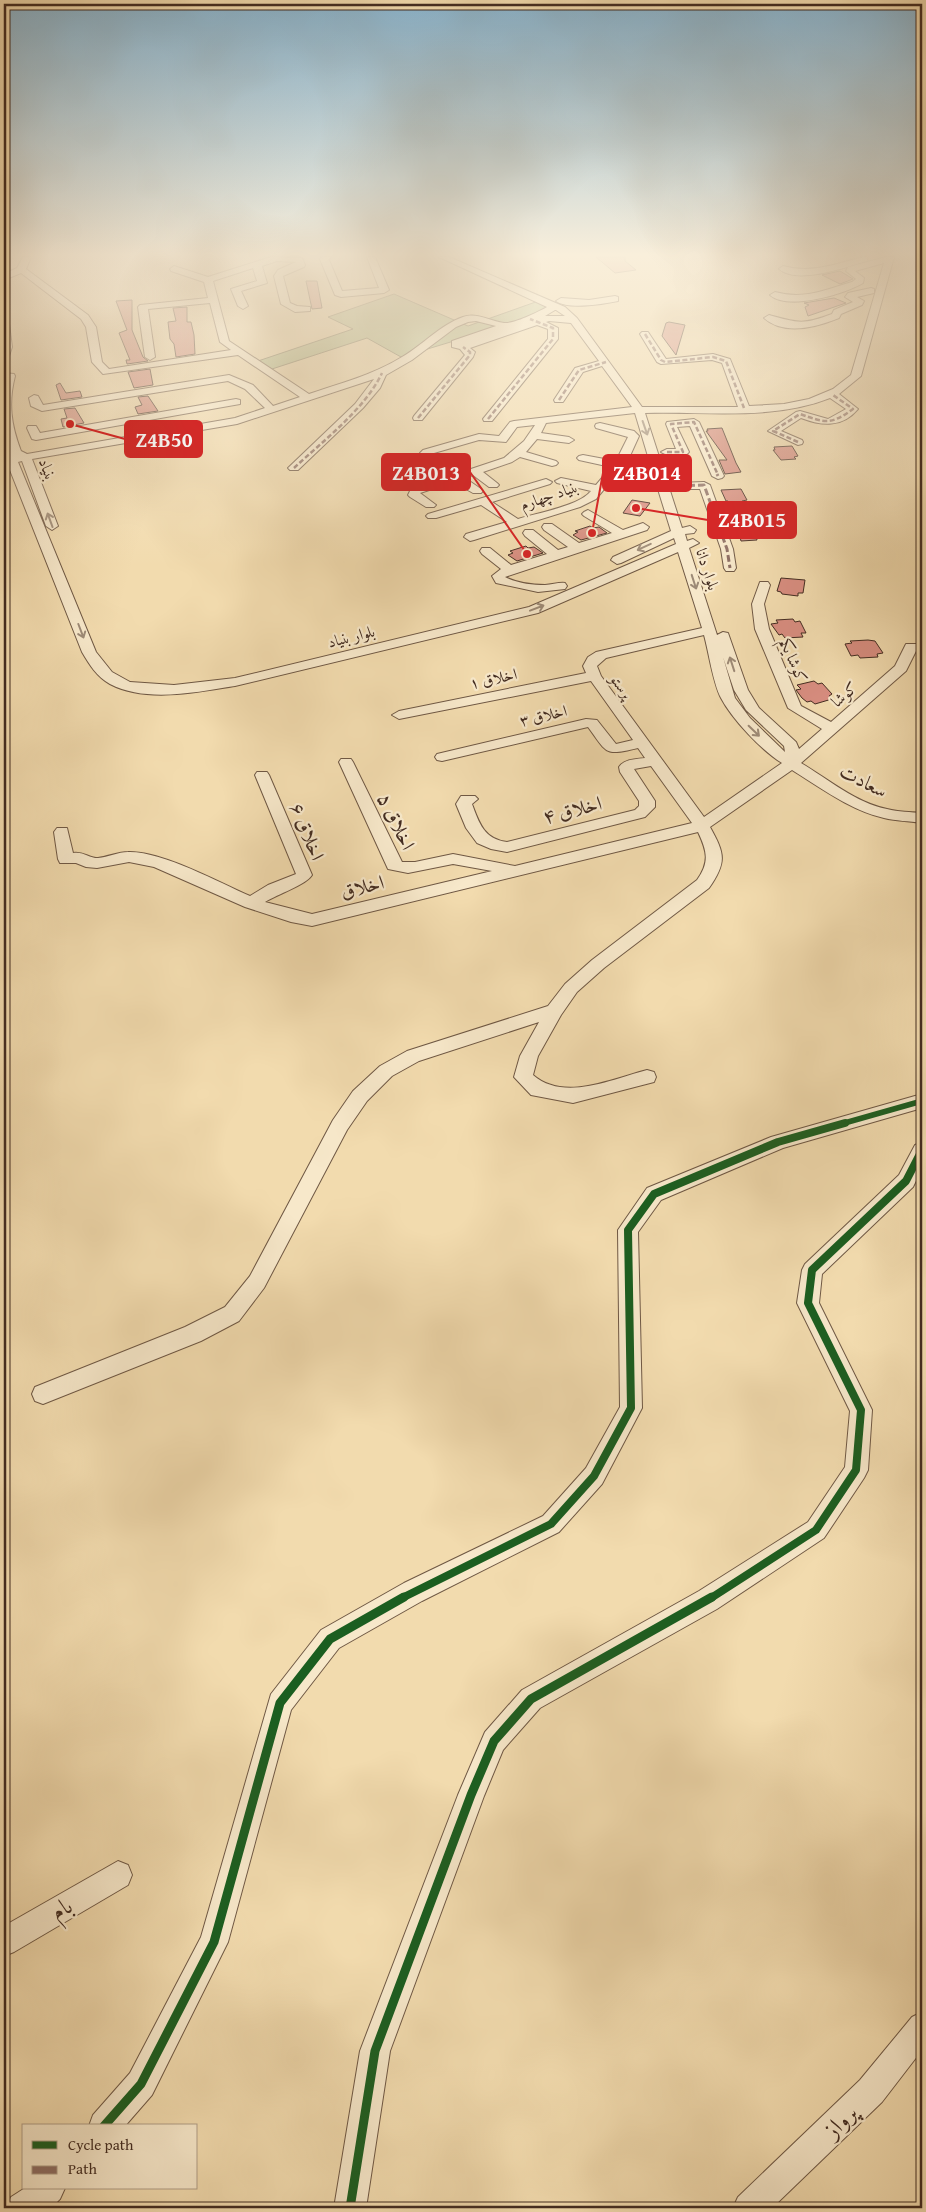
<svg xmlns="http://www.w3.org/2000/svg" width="926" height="2212" viewBox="0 0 926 2212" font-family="'Gentium Book Plus',Amiri,serif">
<rect width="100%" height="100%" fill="#f2dbae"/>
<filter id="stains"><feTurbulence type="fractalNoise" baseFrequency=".004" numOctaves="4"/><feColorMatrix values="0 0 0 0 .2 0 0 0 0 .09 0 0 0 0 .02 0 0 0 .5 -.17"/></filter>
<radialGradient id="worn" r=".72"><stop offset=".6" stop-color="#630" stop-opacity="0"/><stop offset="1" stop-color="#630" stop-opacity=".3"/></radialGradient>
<polygon fill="#b6c18e" stroke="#7c7658" points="394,294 468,326 544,299 563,308 401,357 367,338 272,369 258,361 353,329 328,317"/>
<g fill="#d88d80" stroke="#432c21">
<polygon points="596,257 625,257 625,261 636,270 615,273"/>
<polygon points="840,271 853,279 840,284 822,275"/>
<polygon points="306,281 317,281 322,308 312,309"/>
<polygon points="834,298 846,303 808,316 805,307 809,305 804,303"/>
<polygon points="132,300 132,330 143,357 148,361 127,364 126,360 130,360 119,333 127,330 116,301"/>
<polygon points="187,307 187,322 191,322 194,335 195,354 176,357 174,344 170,339 168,322 176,321 173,308"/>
<polygon points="669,322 685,325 676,355 662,336 666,323"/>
<polygon points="150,369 153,385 134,388 128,372"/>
<polygon points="60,383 66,393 80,391 82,397 61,400 56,385"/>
<polygon points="148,396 158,411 138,414 135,407 142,405 138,397"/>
<polygon points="75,408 84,423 63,427 61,419 67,418 64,409"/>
<polygon points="722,428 736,463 741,472 725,474 719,460 727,460 706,431 708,431 707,429"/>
<polygon points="792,446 798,456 794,457 796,459 781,460 773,450 775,450 774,447"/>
<polygon points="741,489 747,500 742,501 744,503 741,504 750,525 754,525 757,540 741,541 740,537 738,537 728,501 726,501 721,490"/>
<polygon points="632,500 650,503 640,516 623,513"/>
<polygon points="590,526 593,528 599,527 607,533 581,540 573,535 578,532 575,531"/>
<polygon points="526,546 528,548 534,547 543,553 517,561 508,555 513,553 510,551"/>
<polygon points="781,578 805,580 803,593 798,593 798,596 782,594 781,592 777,591"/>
<polygon points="793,619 795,622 800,621 806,633 801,633 803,637 785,638 782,634 779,635 771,624 778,623 776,620"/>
<polygon points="868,640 875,641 883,653 877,654 878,657 860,658 858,655 851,656 845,644 852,643 850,641"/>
<polygon points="814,681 818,684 822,683 832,694 829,696 832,699 815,704 811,701 807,702 802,698 796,690 801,689 797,685"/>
</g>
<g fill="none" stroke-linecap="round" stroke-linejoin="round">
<defs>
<g id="minor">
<path d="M23,257h8l-5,12 62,46 8,12 6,35 7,7 122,-19 -11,-8 -10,-39 -62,6 7,48 -5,3 -5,-3 -7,-50 2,-2 68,-7 -4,-16 -33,-11 -1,-2 4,-3 34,11 63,-20 31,1 3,7 -1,2 -21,9 7,27 7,3 13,1v4l-15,1 -14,-8 -7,-28 4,-6 18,-8 -19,-1 -15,5 5,17 -26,8 7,15 -5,3 -5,-3 -7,-17 26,-8 -4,-13 -40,13 16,60 80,53c32,-11 64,-19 93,-37 21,-12 38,-32 61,-40 14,-5 27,4 41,6 10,1 34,-11 43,-16l-108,-50h10l116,50 12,11 65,89h96l-16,-44 -10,-3 -51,4 -4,-2 -17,-28 2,-2h6l18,27 47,-5 17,5 19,47 35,-2 25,-5 24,-10 18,-14 33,-112 -29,8 9,7 -1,5c-18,11 -75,28 -93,12l5,-3c29,8 49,-2 77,-10l4,-3 -10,-8 2,-4 38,-10h8l-33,119 -22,18 19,15c-16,19 -36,17 -57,9l-20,13 21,9 1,2 -1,2 -4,1 -30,-14 28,-19 4,-1 28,8 18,-10 -16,-11c-58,23 -124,13 -185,15l37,115 8,-2 6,4 -2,3 -9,1 2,7 6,-2 6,4 -10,5 28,87 6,-3 5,1 20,57 11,18 37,34 3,7 23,-20 -34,-21 -33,-79 -3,-25 8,-22h8l2,3 -6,19 5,25 32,77 30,16 64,-56 11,-22h10l2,3 -12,24 -105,92c27,16 55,40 86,46 11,3 24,3 35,4v10c-13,-2 -26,-2 -38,-5 -34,-8 -63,-30 -92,-48l-82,57c15,27 17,35 -1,61l-105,80 -27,24 -16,23 -23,41 -5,19c31,27 79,4 114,-5l7,2 2,5 -2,5 -81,21 -42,-8 -17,-18 6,-21 19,-34 -120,39 -27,15 -25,25 -20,29 -83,158 -25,33 -38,20 -158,63 -8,-3 -3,-7 3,-7 150,-60 40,-20 25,-31 83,-156 20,-29 27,-25 27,-15 141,-45 17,-22 27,-24 105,-80c13,-18 10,-29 1,-48l-386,94 -21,-4 -46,-15 -91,-40 -25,-5 -32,6 -11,-1 -10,-4h-16l-2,-4 -4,-27 3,-4h10l6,25c10,-2 16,5 25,5 10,-1 20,-6 30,-6 34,-1 90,30 122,44l18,-11 28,-11 -41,-99 2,-3h10l2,3 43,100c-6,10 -34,19 -47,27l47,12 180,-43 -39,-7 -45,9 -20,-4 -49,-107 2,-3h10l2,3 49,100h13l38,-8 62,12 177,-43 -41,-57 -17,3 21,32v6l-10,10 -138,35 -16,-3 -14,-6 -11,-15 -10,-24 5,-8h14l3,3 -6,5c7,19 12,35 35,38l128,-32 4,-4v-5l-19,-29 -1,-5c5,-8 18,-8 26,-9l-7,-10c-34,8 -30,6 -50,-21l-146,34 -5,-1 -2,-3 2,-3 149,-35 11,1 19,24 17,-4 -42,-59 -192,38 -7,-4 7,-4 187,-38 -3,-7 5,-9 8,-5 106,-24 -24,-76 -140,61 -303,73c-38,6 -89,17 -125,-2 -13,-7 -21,-20 -28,-32l-76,-192 4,-7 -6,-19v-61l10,1 1,2c-7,27 -4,49 6,75l6,3 208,-36 30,-10 -20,-19 -17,-8 -186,30 -11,-5 -2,-8 5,-3 4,1 5,9 186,-30 24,10 20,21 27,-9 -62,-42 -135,19 -11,-12 -6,-35 -5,-8 -60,-46 -17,7v-6l13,-6zM556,310l9,6h-20l10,-6zM476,321l20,5 -44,15v6l8,2 5,6 -51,61 -1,2 1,2h8l51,-63 2,-5 -5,-4 67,-23 11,4v10l-65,80 1,2h8l66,-82v-11l-12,-6 3,-1 22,2 28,38 -24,7 -21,32 1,2h8l20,-30 19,-6 30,41 -118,14 -4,1 -11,14 -20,-2 -56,16 -3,3 2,2 21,12 6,-3 -15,-11 45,-13 27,2 11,-15 18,-2 -11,16 -20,17 -93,31 -3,6 2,2 16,10h8l2,-2 -16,-12 34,-11 19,11h8l2,-2 -2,-2 -16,-11 8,-3 16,12h8l2,-2 -2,-2 -14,-11 29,-10 8,-5 32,9 4,-1 2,-2 -2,-2 -30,-9 11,-13 32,4 5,-3 -5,-3 -28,-4 5,-10 89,-10 15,50 -21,-5 10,-22 -5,-5 -34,-8 -4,1 -1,2 1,2 32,9 -11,22 -2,2 -32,-6 -4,1 -2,2 2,2 32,7 -15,18 -35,-7 -6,3 2,2 34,8c-12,15 -54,22 -73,28l-26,-17 58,-18 2,-2 -6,-3 -118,35 -2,2 2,2h8l45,-13 26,17 -41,12 -2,3 6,4 4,-1 106,-33 16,-8 29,-35 27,6 19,61 -58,26 -2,3 6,4 4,-1 53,-25 2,6 -147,63 -294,71 -61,7 -44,-3 -18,-10 -16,-20 -78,-190 4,-1 24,65 6,4 6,-4 -26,-67 205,-35 137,-45 -19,25 -67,64 2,2h8l65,-62 17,-20 6,-13 26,-15 44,-33 12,-5zM704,635c5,18 9,48 17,63 11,21 41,53 61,65l-78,54 -103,-141 -4,-10 9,-8zM723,657l11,33 12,20 38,36 1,6 -35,-34 -15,-20z"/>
<polygon points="322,257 331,257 329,260 342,291 379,288 367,257 375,257 389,290 384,293 341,297 335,295 320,259"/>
<path d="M863,257h4v4c-21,6 -69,24 -88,8l4,-3c28,8 53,-2 80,-9z"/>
<path d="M871,288l3,1v4l-17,4 7,4 -2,4 -21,9 -2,4c-22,9 -55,18 -75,0l5,-3c29,8 34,10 63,-1l2,-4 19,-8 -8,-5 3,-4z"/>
<path d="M615,296l3,1v4c-14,3 -50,9 -62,0l5,-3 28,2z"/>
<polygon points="4,321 9,324 12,347 9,356 4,359"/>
<polygon points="236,399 240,400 240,404 36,440 32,439 27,428 28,426 36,426 40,433"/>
<polygon points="694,419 699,422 724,476 722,478 718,479 712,476 690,426 677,427 689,452 687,454 667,455 661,452 667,449 676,449 666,424 667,422"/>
<polygon points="704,482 710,485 733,549 736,568 734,571 726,571 724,568 721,549 700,489 678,489 672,486 678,483"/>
<path d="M588,510l35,20 20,-7 6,4 -2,3 -142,47c12,6 27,8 40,8 7,0 14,-3 20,-2l2,3 -2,3 -27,3 -42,-9 -4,-7 9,-7 -19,-15 -2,-3 2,-3h8l21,17 36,-11 -22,-18 -2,-3 2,-3h8l25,20 10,-3 -24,-17 -2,-3 2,-3h8l27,19 33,-10 -28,-17 -2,-2 2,-2z"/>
<polygon points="922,1094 922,1108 783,1148 661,1200 638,1232 642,1408 602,1484 559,1532 422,1601 339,1648 291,1710 228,1942 152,2095 125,2126 89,2126 93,2115 130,2073 201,1937 271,1694 321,1630 404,1583 543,1516 586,1468 620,1407 618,1230 647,1188 771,1137"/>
<polygon points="922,1142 922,1168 913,1187 822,1274 819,1303 872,1410 868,1470 864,1478 824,1538 717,1609 540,1708 503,1750 484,1796 390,2051 366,2208 334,2208 360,2051 458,1795 485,1732 522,1690 699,1591 808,1522 845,1467 850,1411 797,1303 802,1270 805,1264 899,1175 915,1145"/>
<polygon points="118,1861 128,1865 132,1875 128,1885 14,1952 4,1956 4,1926"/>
<polygon points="922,2012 922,2050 882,2102 772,2208 733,2208 738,2197 860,2080 912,2017"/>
<polygon points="25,2188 65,2188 60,2199 51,2208 6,2208 11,2197"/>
</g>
</defs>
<use href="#minor" stroke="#6f5844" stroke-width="2"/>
<use href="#minor" fill="#f7e8ca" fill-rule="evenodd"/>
<g stroke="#8d6e63" stroke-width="2.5" stroke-dasharray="5 2.5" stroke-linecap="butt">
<polyline points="645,334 661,360 665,362 713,357 726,361 744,408"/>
<polyline points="559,400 579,370 606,362"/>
<polyline points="418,418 470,355 470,352 463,347"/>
<polyline points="488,419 553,339 553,328 530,319"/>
<path d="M798,442l-25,-11 27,-17c25,9 31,11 53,-5l-20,-14"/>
<polyline points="667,452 683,452 671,424 694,422 718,475"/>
<path d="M294,468c29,-27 71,-59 88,-95"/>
</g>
<g stroke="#8d6e63" stroke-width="3" stroke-dasharray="7 3" stroke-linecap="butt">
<polyline points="717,474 718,476"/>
<polyline points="678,486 704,485 727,549 730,568"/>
</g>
<defs>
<polyline id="cycleway-far2" points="841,1124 922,1101"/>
<g id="cycleway-far1">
<polyline points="402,1598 551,1524 594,1476 631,1408 628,1230 654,1194 778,1142 845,1123"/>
<polyline points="711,1598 816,1530 856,1470 861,1410 808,1303 812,1270 906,1181 922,1150"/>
</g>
<g id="cycleway">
<polyline points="104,2126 141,2084 214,1942 280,1703 330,1639 404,1597"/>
<polyline points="350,2208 375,2051 471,1795 494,1741 531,1699 712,1597"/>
</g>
</defs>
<use href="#cycleway-far2" stroke="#f7e8ca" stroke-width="8"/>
<use href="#cycleway-far1" stroke="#f7e8ca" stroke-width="11"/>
<use href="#cycleway" stroke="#f7e8ca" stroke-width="12"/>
<use href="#cycleway-far2" stroke="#1b5e20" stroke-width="5.5"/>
<use href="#cycleway-far1" stroke="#1b5e20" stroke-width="8"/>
<use href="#cycleway" stroke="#1b5e20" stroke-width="9"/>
</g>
<defs><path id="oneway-shaft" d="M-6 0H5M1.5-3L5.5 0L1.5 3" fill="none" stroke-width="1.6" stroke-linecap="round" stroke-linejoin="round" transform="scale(1.25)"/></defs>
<g stroke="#9d8a76">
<use href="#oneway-shaft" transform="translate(645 428) rotate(71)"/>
<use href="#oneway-shaft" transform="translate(50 520) rotate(-110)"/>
<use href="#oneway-shaft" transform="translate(644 547) rotate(155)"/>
<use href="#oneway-shaft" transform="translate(694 582) rotate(72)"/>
<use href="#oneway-shaft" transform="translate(537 608) rotate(-21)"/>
<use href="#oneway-shaft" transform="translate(81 631) rotate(69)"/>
<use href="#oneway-shaft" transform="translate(732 664) rotate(-108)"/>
<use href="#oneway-shaft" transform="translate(754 731) rotate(44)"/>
</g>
<linearGradient id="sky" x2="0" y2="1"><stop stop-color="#89b6d2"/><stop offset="0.45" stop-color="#f9efdb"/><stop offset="1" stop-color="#f9efdb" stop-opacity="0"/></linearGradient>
<rect width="926" height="566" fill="url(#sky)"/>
<g text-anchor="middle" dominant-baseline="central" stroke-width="4.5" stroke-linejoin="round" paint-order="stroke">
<g font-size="16" fill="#432c21" stroke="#f7e8ca">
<text transform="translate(48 469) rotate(69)">بنیاد</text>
<text transform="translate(549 495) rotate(-19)">بنیاد چهارم</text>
<text transform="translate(708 569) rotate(72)">بلوار دانا</text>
<text transform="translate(351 636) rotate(-14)">بلوار بنیاد</text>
<text transform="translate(794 660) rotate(67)">کوشا یکم</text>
<text transform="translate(493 678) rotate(-12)">اخلاق ۱</text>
<text transform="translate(622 686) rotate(55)">پرستو</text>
<text transform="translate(844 694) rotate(-41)">کوشا</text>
<text transform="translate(543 715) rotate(-13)">اخلاق ۳</text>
</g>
<g font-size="20" fill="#432c21" stroke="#f7e8ca">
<text transform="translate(864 780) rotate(27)">سعادت</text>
<text transform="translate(572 809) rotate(-14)">اخلاق ۴</text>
<text transform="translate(397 821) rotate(64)">اخلاق ۵</text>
<text transform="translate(308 831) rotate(68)">اخلاق ۶</text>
<text transform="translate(362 886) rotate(-14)">اخلاق</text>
</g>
<g font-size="24" fill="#432c21" stroke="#f7e8ca">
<text transform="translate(61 1908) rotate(-30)">بام</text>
<text transform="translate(840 2121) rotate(-44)">پرواز</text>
</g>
</g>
<path fill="none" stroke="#d62828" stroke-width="2" d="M70 424L125 439M527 554L470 472M592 533L603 473M636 508L708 520"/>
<g fill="#d62828" stroke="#f7e8ca" stroke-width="2">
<circle cx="70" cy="424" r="5"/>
<circle cx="527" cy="554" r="5"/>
<circle cx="592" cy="533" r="5"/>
<circle cx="636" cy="508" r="5"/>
</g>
<g fill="#d62828" stroke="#d62828" stroke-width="2">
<rect x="125" y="421" width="77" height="36" rx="5"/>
<rect x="382" y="454" width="88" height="36" rx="5"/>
<rect x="603" y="455" width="88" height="36" rx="5"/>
<rect x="708" y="502" width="88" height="36" rx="5"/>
</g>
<g font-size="21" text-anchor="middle" font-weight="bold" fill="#fff">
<text x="164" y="447">Z4B50</text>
<text x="426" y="480">Z4B013</text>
<text x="647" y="480">Z4B014</text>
<text x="752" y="527">Z4B015</text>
</g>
<rect width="926" height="2212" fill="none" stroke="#f2dbae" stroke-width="20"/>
<rect x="5" y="5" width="916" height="2202" fill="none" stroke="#432c21" stroke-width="2.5"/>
<rect x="10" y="10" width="906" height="2192" fill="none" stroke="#432c21"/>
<rect x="22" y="2124" width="175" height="65" fill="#f7e8ca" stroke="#af9d86"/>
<rect x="32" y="2141" width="25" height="8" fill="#1b5e20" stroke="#af9d86"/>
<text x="68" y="2150" font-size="15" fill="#432c21">Cycle path</text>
<rect x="32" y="2166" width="25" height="8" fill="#8d6e63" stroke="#af9d86"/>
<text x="68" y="2174" font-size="15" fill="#432c21">Path</text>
<rect width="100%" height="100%" filter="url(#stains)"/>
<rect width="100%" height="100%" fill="url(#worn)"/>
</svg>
